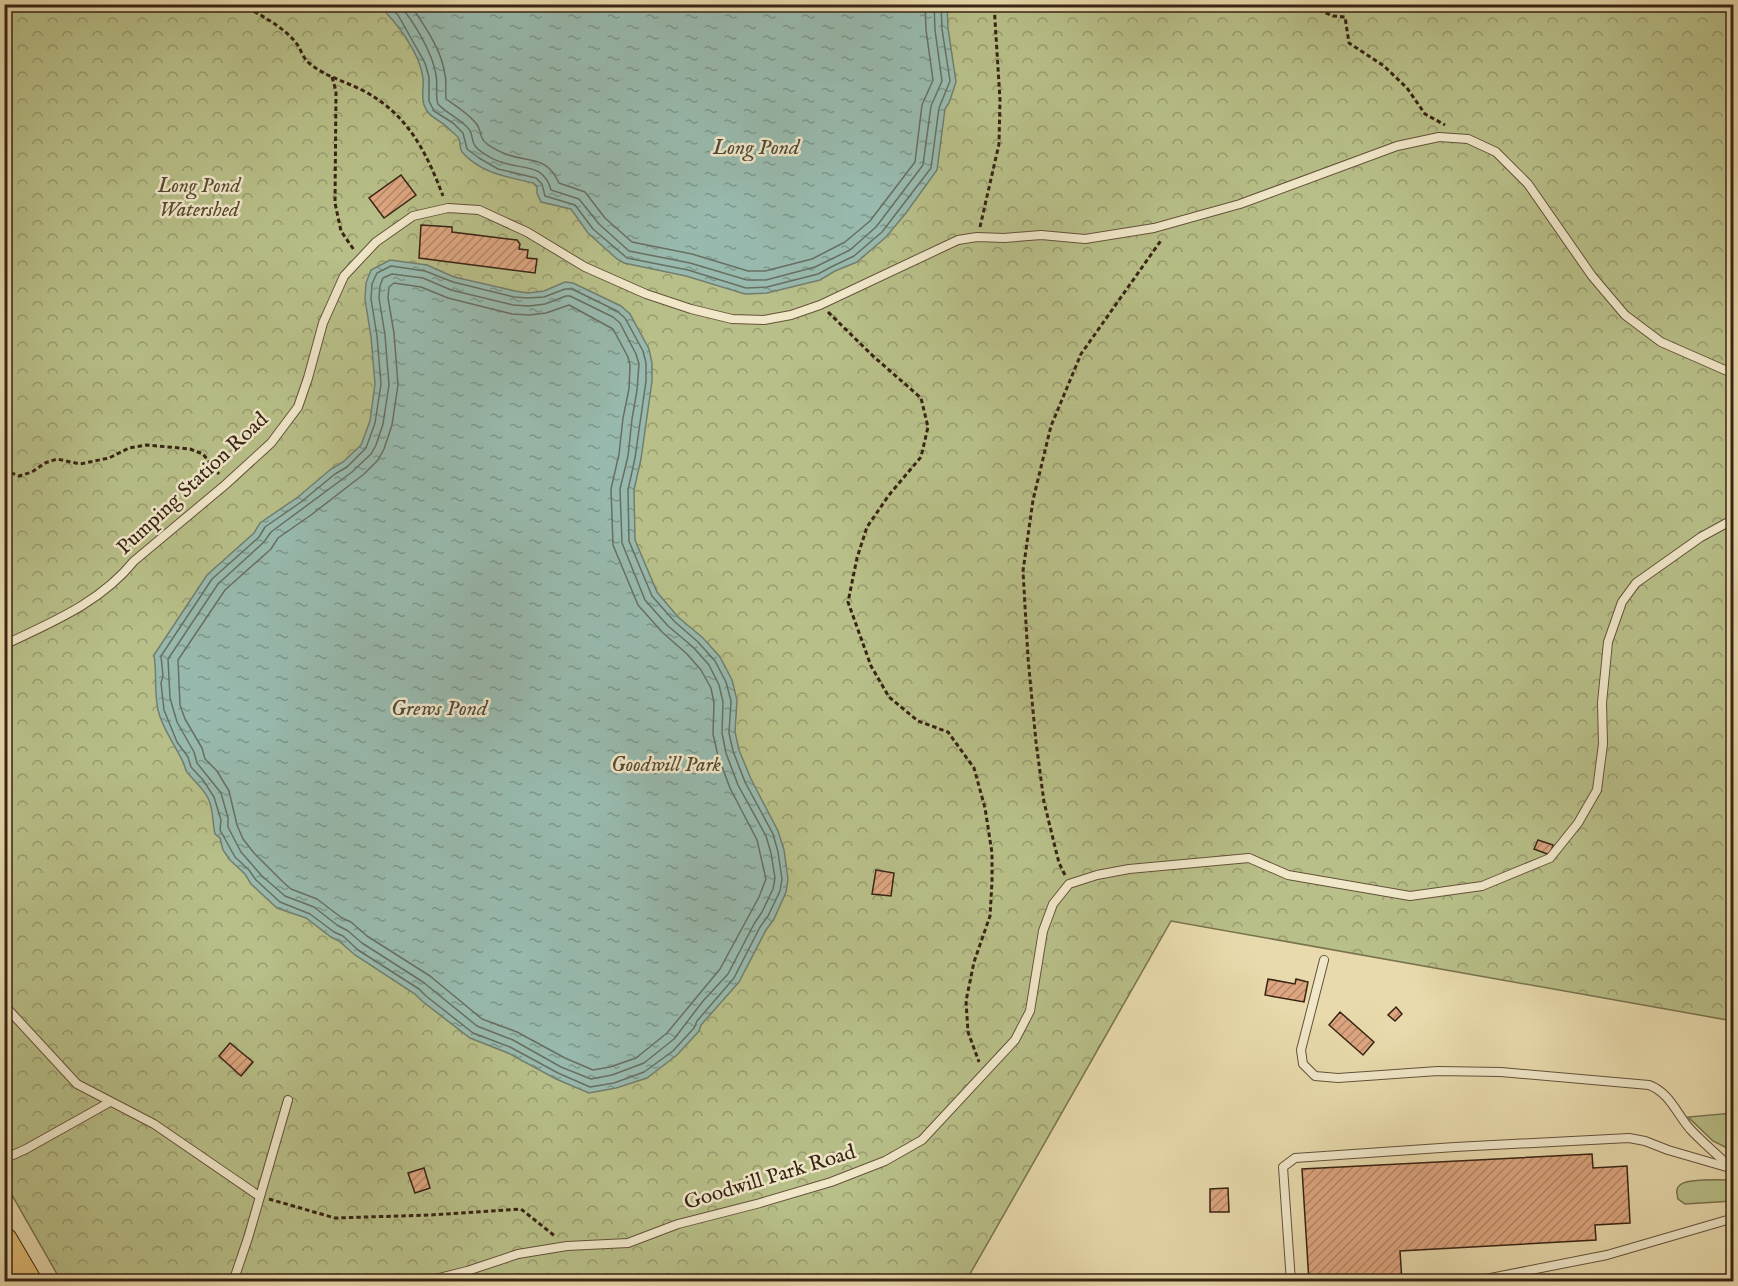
<svg xmlns="http://www.w3.org/2000/svg" width="1738" height="1286" viewBox="0 0 1738 1286" font-family="'IM FELL English',serif">
<defs>
<pattern id="park-crowns" width="20" height="18" patternUnits="userSpaceOnUse" patternTransform="scale(1.5)"><rect width="20" height="18" fill="#b8bf88"/><path d="M2 6a3 3 0 1 1 6 0M12 15a3 3 0 1 1 6 0" fill="none" stroke="#979b6e"/></pattern>
<pattern id="water-ripples" width="26" height="14" patternUnits="userSpaceOnUse" patternTransform="scale(1.5)"><rect width="26" height="14" fill="#98baae"/><path d="M2 4q2-2 4 0t4 0M15 11q2-2 4 0t4 0" fill="none" stroke="#7d978c"/></pattern>
<pattern id="building-hatch" width="6" height="6" patternUnits="userSpaceOnUse" patternTransform="scale(1.5)"><rect width="6" height="6" fill="#dda680"/><path d="M-1 1l2-2M0 6l6-6M5 7l2-2" fill="none" stroke="#b48768"/></pattern>
</defs>
<rect width="100%" height="100%" fill="#e8daac"/>
<filter id="stains"><feTurbulence type="fractalNoise" baseFrequency=".00333" numOctaves="4"/><feColorMatrix values="0 0 0 0 .2 0 0 0 0 .09 0 0 0 0 .02 0 0 0 .5 -.17"/></filter>
<radialGradient id="worn" r=".72"><stop offset=".6" stop-color="#630" stop-opacity="0"/><stop offset="1" stop-color="#630" stop-opacity=".3"/></radialGradient>
<g fill="#b8bf88" stroke="#78724e" stroke-width="1.5">
<polygon points="1733,1113 1733,1151 1713,1141 1688,1117"/>
<path d="M1733,1180v21l-48,3 -7,-5c-1,-6 -3,-10 2,-14 7,-7 43,-5 53,-5z"/>
</g>
<polygon fill="url(#park-crowns)" stroke="#78724e" stroke-width="1.5" points="4,5 1733,5 1733,1021 1171,921 966,1281 61,1281 4,1181"/>
<g fill="url(#water-ripples)" stroke="#727e70" stroke-width="1.5">
<path d="M378,5h569l1,23 8,54 -7,21 -4,6 -8,61 -31,43 -20,24 -29,25 -22,9 -15,9 -53,13 -22,1 -59,-18 -62,-13 -7,-4 -29,-26 -17,-24 -30,-7 -4,-9v-6l-4,-4c-25,-6 -53,-10 -71,-31 -3,-5 -1,-8 -3,-13 -1,-3 -6,-6 -9,-9 -8,-10 -21,-11 -26,-25 -3,-8 0,-18 -1,-27 -3,-25 -27,-57 -45,-73z"/>
<path d="M5,148c9,31 5,57 0,88z"/>
<path d="M390,260l37,5 27,12 61,14 13,2 16,-2 21,-9 8,1 48,23 9,8 19,35 3,14v18l-11,78 -7,31 1,50 22,52 21,25 25,21 17,19 12,23 5,20 -2,32 4,18 12,29 27,52 6,19 4,29 -2,13 -12,27 -8,11 -27,52 -38,43 -2,6 -22,24 -30,23 -31,10 -27,5 -33,-14 -48,-26 -38,-15 -48,-37 -7,-7 -60,-39 -16,-14 -8,-4 -25,-19 -29,-10 -26,-24 -6,-10 -15,-14 -7,-10 -3,-12 -5,-4c-3,-12 -1,-24 -7,-36 -5,-10 -14,-17 -21,-26 -3,-4 -2,-8 -5,-12 -8,-17 -20,-32 -24,-50 -4,-19 -1,-36 -4,-55l53,-80 47,-42 6,-10 38,-26 33,-28 12,-7 18,-17 9,-24 5,-37 -4,-47 -6,-38 1,-16 5,-13z"/>
</g>
<g fill="none" stroke-linecap="round" stroke-linejoin="round">
<g stroke="#686f61" stroke-width="1.5">
<polyline points="387,4 398,15 425,63 429,77 429,101 434,111 453,123 463,133 467,149 479,158 498,169 536,178 542,184 545,196 575,205 593,229 627,258 688,270 746,288 767,287 818,274 833,266 854,256 882,232 931,168 939,108 950,81 942,29 941,4"/>
<path d="M398,4c15,15 35,50 38,71 2,10 -1,20 2,29 7,8 20,14 29,23 6,5 4,11 7,17 3,7 20,16 27,18 22,8 43,1 50,28l28,9 20,25 30,27 61,12 57,17h19l49,-13 35,-17 26,-23 47,-62 8,-59 11,-25 -7,-51 -1,-26"/>
<path d="M410,4c14,21 32,46 35,71 2,7 0,16 1,24 10,7 20,13 29,23 5,5 5,11 7,16 3,7 13,11 19,14 23,12 44,0 58,31l26,9 20,26 27,24 60,12 56,17h17l47,-12 33,-17 25,-21 45,-59 7,-57 11,-25 -7,-50 -1,-26"/>
<polygon points="391,266 425,271 453,282 514,297 528,298 544,297 565,289 572,289 617,311 625,318 643,351 646,363 646,381 635,458 628,490 629,541 652,596 674,621 698,642 715,661 726,682 731,701 729,733 733,751 745,782 773,834 778,852 782,879 780,891 768,916 760,927 734,978 697,1021 694,1028 673,1051 644,1072 614,1083 590,1087 558,1073 510,1047 473,1033 426,996 419,989 358,950 343,936 334,932 310,914 280,902 256,880 249,870 235,857 220,830 221,820 214,797 203,780 191,767 188,757 177,742 164,710 161,683 163,676 161,656 212,579 259,537 265,527 301,502 335,474 347,467 366,448 375,423 381,384 377,336 371,299 372,284 377,273"/>
<polygon points="392,274 423,278 451,290 513,305 529,306 545,304 566,296 570,296 613,317 620,323 636,354 639,364 637,390 632,419 628,456 620,489 622,543 645,600 668,626 693,647 709,665 719,685 723,702 722,733 726,753 738,785 766,836 771,853 775,878 773,889 762,912 754,924 728,974 703,1001 674,1039 644,1063 612,1075 591,1079 561,1067 513,1040 477,1026 423,982 362,943 348,931 337,925 314,907 285,896 262,876 241,852 228,827 228,818 221,793 197,763 194,752 177,722 170,698 168,659 218,584 264,542 271,532 352,472 371,454 376,445 383,424 389,385 385,335 379,298 380,286 383,278"/>
<polygon points="394,283 421,287 448,298 512,314 529,315 546,313 569,305 613,329 628,357 630,365 629,389 623,418 619,454 611,489 613,545 638,605 662,632 687,654 701,670 711,688 714,703 713,734 718,756 730,788 757,840 766,879 759,897 720,969 667,1033 636,1058 610,1067 593,1070 565,1058 517,1032 482,1019 430,976 367,936 351,922 342,918 317,899 291,889 283,882 254,853 243,839 237,825 229,791 217,771 205,759 202,748 185,719 180,705 178,660 225,590 271,549 278,538 311,515 364,474 378,460 384,449 392,425 398,385 394,333 388,298 389,287"/>
</g>
</g>
<g fill="url(#building-hatch)" stroke="#382414" stroke-width="1.5">
<polygon points="401,175 416,195 384,218 369,198"/>
<polygon points="421,225 452,227 452,232 517,240 520,244 519,249 528,250 527,258 537,259 535,273 419,258"/>
<polygon points="1538,840 1553,845 1550,855 1534,849"/>
<polygon points="876,870 894,873 891,896 872,894"/>
<polygon points="1268,979 1295,984 1296,979 1308,982 1304,1002 1265,995"/>
<polygon points="1396,1007 1402,1014 1395,1021 1388,1015"/>
<polygon points="1340,1012 1374,1042 1363,1055 1329,1025"/>
<polygon points="230,1043 253,1062 241,1076 219,1056"/>
<polygon points="1592,1154 1593,1168 1627,1166 1630,1223 1595,1225 1596,1240 1400,1251 1402,1282 1309,1282 1302,1169"/>
<polygon points="424,1168 430,1188 415,1193 408,1173"/>
<polygon points="1228,1188 1229,1212 1210,1212 1210,1189"/>
</g>
<g fill="none" stroke-linecap="round" stroke-linejoin="round">
<defs>
<g id="service">
<path d="M4,645c48,-23 96,-42 130,-84l91,-76 46,-42 27,-36 10,-29 15,-55 21,-47 32,-34 37,-26 35,-8 31,2 48,22 58,35 61,27 45,15 41,10 32,1 27,-5 29,-10 138,-65 19,-3 27,1 37,-3 44,4 69,-11 86,-24 157,-58 42,-9 29,2 28,13 32,32 64,92 33,39 36,27 73,32"/>
<path d="M1324,960l-23,90 2,14 12,12 23,2 100,-7 63,1 148,13c21,8 27,28 41,44 13,14 28,26 41,39"/>
<polyline points="4,1005 77,1084 154,1124 259,1196"/>
<polyline points="4,1159 26,1149 110,1102"/>
<polyline points="233,1282 248,1238 288,1100"/>
<polyline points="423,1282 467,1271 518,1254 567,1246 628,1243 678,1224 760,1203 831,1182 885,1161 922,1140 1015,1040 1030,1011 1043,931 1053,904 1069,884 1097,875 1129,869 1249,858 1288,875 1410,896 1482,886 1550,858 1578,823 1597,790 1603,744 1602,703 1608,642 1622,602 1636,583 1701,537 1734,519"/>
<polyline points="1291,1282 1283,1167 1295,1158 1455,1147 1629,1138 1645,1141 1668,1150 1730,1168"/>
<polyline points="1470,1282 1607,1255 1734,1218"/>
</g>
<polyline id="trunk" points="4,1241 28,1282"/>
</defs>
<use href="#service" stroke="#64523a" stroke-width="10"/>
<use href="#trunk" stroke="#382414" stroke-width="29"/>
<g stroke="#382414" stroke-width="3" stroke-dasharray="4.5 3" stroke-linecap="butt">
<polyline points="36,4 55,4"/>
<path d="M241,4c19,11 42,22 56,40 4,6 6,14 12,19 15,13 35,18 53,27 45,23 64,61 81,106"/>
<polyline points="1305,4 1333,16 1345,17 1349,43 1384,66 1407,88 1425,114 1445,125"/>
<polyline points="332,77 336,91 335,203 341,231 354,250"/>
<polyline points="980,227 999,144 1000,100 994,4"/>
<polyline points="828,312 873,356 921,398 928,427 921,457 889,495 867,527 857,558 848,602 871,666 889,697 918,721 948,732 974,768 985,808 992,853 992,882 990,916 974,962 966,1001 968,1032 979,1062"/>
<polyline points="4,470 19,476 32,472 45,463 57,459 80,464 109,458 129,448 147,445 190,449 203,454 219,474"/>
<polyline points="1065,875 1059,863 1044,802 1036,742 1028,658 1023,571 1033,500 1051,426 1081,354 1162,239"/>
<polyline points="269,1199 335,1218 430,1215 521,1209 556,1237"/>
</g>
<use href="#service" stroke="#f0e7c9" stroke-width="8"/>
<use href="#trunk" stroke="#e4bd76" stroke-width="27"/>
</g>
<g text-anchor="middle" dominant-baseline="central" stroke-width="5" stroke-linejoin="round" paint-order="stroke">
<g font-size="21" font-style="italic" fill="#584b31" stroke="#f0e7c9">
<text x="199" y="186">Long Pond<tspan x="199" dy="24">Watershed</tspan></text>
<text x="666" y="765">Goodwill Park</text>
</g>
<g font-size="21" fill="#382414" stroke="#f0e7c9">
<text transform="translate(193 484) rotate(-43)">Pumping Station Road</text>
<text transform="translate(770 1178) rotate(-17)">Goodwill Park Road</text>
</g>
<g font-size="22" font-style="italic" fill="#504a3a" stroke="#f0e7c9">
<text x="756" y="148">Long Pond</text>
<text x="439" y="709">Grews Pond</text>
</g>
</g>
<rect width="1738" height="1286" fill="none" stroke="#e8daac" stroke-width="24"/>
<rect x="6" y="6" width="1726" height="1274" fill="none" stroke="#382414" stroke-width="3"/>
<rect x="12" y="12" width="1714" height="1262" fill="none" stroke="#382414" stroke-width="1.5"/>
<rect width="100%" height="100%" filter="url(#stains)"/>
<rect width="100%" height="100%" fill="url(#worn)"/>
</svg>
